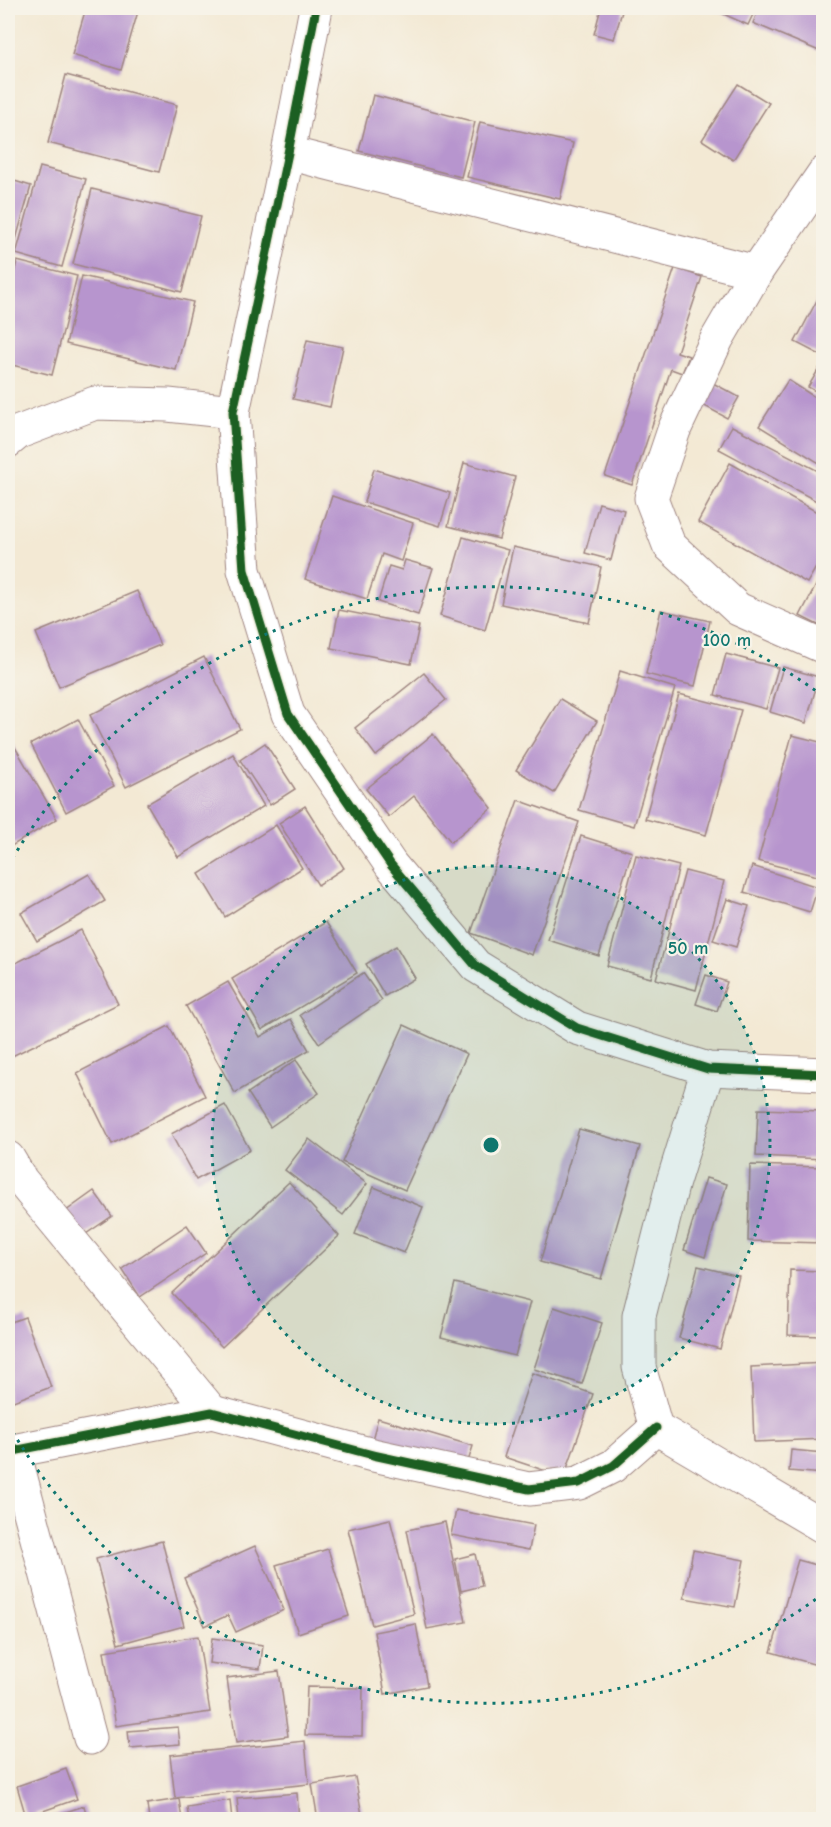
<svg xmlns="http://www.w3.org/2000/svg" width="831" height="1827" viewBox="0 0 831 1827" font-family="'Comic Neue',sans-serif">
<rect width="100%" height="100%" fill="#f7f3e8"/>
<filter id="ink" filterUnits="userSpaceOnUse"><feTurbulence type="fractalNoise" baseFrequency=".0167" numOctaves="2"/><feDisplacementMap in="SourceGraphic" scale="12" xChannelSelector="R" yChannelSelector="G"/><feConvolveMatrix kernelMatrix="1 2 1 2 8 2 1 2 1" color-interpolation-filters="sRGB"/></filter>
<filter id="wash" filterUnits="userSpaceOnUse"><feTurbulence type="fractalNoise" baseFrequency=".008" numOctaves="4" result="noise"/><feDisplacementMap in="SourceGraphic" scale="24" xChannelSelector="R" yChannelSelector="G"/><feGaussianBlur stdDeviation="1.35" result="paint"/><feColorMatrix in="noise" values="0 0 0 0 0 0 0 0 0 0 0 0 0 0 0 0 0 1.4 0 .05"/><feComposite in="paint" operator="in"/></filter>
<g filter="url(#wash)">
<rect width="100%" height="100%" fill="#f3e9d4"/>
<g id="blocks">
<g fill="#b795ce">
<polygon points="86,8 139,8 121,70 72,55"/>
<polygon points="601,8 623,8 614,39 594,34"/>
<polygon points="710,8 756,8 748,25"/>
<polygon points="759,8 824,8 824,53 753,23"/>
<polygon points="66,75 177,105 159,172 48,143"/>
<polygon points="738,84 769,103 733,160 702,140"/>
<polygon points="373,95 475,122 461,177 359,151"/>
<polygon points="480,122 573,143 560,199 467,177"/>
<polygon points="40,167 86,179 62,267 16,254"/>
<polygon points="8,179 31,186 8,268"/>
<polygon points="92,189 201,216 182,292 73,264"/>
<polygon points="17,261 77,276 52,375 8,364 8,300"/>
<polygon points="675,268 702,277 677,352 689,356 682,373 671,369 632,485 605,476"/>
<polygon points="82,276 193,302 176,370 66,344"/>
<polygon points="824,287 824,357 795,342"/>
<polygon points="307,340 343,347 330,407 293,399"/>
<polygon points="820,367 824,369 824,396 808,387"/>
<polygon points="788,380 824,403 824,466 759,426"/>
<polygon points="711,382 739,397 727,418 699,403"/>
<polygon points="732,426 824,474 824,505 719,449"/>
<polygon points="464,463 515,477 499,539 448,526"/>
<polygon points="730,463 824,516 824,554 807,583 698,522"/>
<polygon points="374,469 450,493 440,526 364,502"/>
<polygon points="332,496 413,523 401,561 382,554 367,599 305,579"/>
<polygon points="599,503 624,510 611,560 585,553"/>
<polygon points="463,537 508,550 485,630 440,616"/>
<polygon points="513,547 601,567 589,623 501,604"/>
<polygon points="405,560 433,568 418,615 378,602 389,566 402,570"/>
<polygon points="824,570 824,628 800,616"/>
<polygon points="137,591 160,645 59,687 36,633"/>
<polygon points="339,610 419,626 411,664 331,648"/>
<polygon points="661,610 710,621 695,686 646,674"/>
<polygon points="726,654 778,668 766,709 715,695"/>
<polygon points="204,657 240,729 126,787 90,715"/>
<polygon points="783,667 819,677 806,723 770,712"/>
<polygon points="620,671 675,688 634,826 579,810"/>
<polygon points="424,673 446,700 376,756 355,728"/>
<polygon points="679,694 741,710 706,835 645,819"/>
<polygon points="560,699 597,721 554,793 516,770"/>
<polygon points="78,719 114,786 66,812 31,744"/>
<polygon points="433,734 492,808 451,842 414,796 389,817 366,789"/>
<polygon points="792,735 824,743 824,866 821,877 758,861"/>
<polygon points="12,742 57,819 8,848 8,744"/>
<polygon points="265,743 295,789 270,805 240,760"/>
<polygon points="233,754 264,806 178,857 147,804"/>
<polygon points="518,800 579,822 532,955 471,933"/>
<polygon points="305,806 344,868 318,885 279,823"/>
<polygon points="276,825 302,868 225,917 199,874"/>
<polygon points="581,836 632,852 599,956 548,940"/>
<polygon points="636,855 679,866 651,978 607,966"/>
<polygon points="752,866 818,887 810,912 744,892"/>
<polygon points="685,871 724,881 696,990 656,979"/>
<polygon points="89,874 105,901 37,941 21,913"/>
<polygon points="727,899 749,906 736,947 713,940"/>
<polygon points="326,922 357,973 262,1030 232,979"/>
<polygon points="81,930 118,1004 8,1058 8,967"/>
<polygon points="396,946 415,978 385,996 366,964"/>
<polygon points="363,973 382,1000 319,1043 300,1015"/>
<polygon points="706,975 727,982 717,1011 696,1004"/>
<polygon points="228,982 260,1037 291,1019 309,1050 235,1093 186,1006"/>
<polygon points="404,1025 467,1054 405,1190 342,1162"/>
<polygon points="169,1026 205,1096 112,1144 77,1073"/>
<polygon points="296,1060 319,1093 270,1127 248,1093"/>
<polygon points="225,1105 250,1150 196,1180 171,1134"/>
<polygon points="758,1109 824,1111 824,1159 756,1156"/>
<polygon points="579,1129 640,1146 601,1279 540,1262"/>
<polygon points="309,1139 367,1184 343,1215 285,1170"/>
<polygon points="750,1165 824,1167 824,1243 748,1241"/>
<polygon points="706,1178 727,1184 705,1257 684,1250"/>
<polygon points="289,1182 339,1236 222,1347 172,1293"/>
<polygon points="374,1187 423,1207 404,1253 355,1234"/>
<polygon points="94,1191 112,1216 80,1238 62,1214"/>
<polygon points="187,1225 206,1253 140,1297 122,1269"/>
<polygon points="698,1266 739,1276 720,1349 679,1338"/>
<polygon points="790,1270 824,1271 824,1336 788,1335"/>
<polygon points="455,1283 530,1302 515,1356 441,1337"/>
<polygon points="554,1307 602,1323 582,1384 534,1369"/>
<polygon points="25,1317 51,1387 8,1403 8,1323"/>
<polygon points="824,1363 824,1439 754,1442 751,1367"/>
<polygon points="532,1373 593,1394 564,1477 504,1457"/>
<polygon points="378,1418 473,1446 465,1471 371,1443"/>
<polygon points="791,1450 824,1453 824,1474 789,1471"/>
<polygon points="456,1510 534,1525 529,1550 451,1535"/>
<polygon points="390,1519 414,1614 372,1625 348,1529"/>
<polygon points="445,1522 466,1622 427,1629 407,1530"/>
<polygon points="162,1541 184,1626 118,1644 96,1559"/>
<polygon points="255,1546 284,1610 236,1632 228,1615 205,1626 184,1578"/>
<polygon points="328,1549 349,1616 298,1633 276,1565"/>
<polygon points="693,1550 744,1560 735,1607 684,1598"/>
<polygon points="475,1554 482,1586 461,1591 455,1559"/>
<polygon points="798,1560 824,1567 824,1667 771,1652"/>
<polygon points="416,1624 427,1686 385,1694 374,1632"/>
<polygon points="198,1636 210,1712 116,1726 104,1651"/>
<polygon points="212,1638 263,1645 260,1669 209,1663"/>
<polygon points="279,1671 288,1736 236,1743 227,1678"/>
<polygon points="307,1687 363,1688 362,1736 305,1735"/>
<polygon points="178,1727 180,1744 130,1748 128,1731"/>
<polygon points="305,1741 309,1784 175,1798 170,1755"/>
<polygon points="66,1769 77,1799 26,1817 17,1786"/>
<polygon points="355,1777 363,1820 318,1820 312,1784"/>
<polygon points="297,1793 299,1820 239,1820 237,1798"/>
<polygon points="179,1799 182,1820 149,1820 147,1804"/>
<polygon points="230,1800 232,1820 189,1820 187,1807"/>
<polygon points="84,1806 88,1820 44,1820 44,1819"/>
</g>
</g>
</g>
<g filter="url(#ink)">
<use href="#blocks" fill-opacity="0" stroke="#9e8480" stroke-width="1.5"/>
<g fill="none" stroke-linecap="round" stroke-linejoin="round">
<defs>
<g id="minor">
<polyline points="316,8 288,153 233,412 244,570 288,714 391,865 476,966 577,1028 708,1069 824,1074"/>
<polyline points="288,153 756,272"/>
<polyline points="824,173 756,272 717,339 674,430 651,498 669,545 738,609 824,647"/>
<polyline points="8,441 19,432 95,403 168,405 233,412"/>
<polyline points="708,1069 673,1182 639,1316 639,1367 656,1428 824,1527"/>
<polyline points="8,1158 21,1180 212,1412"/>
<polyline points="8,1452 212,1412 373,1455 529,1489 579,1483 613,1466 656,1428"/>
<polyline points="14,1452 90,1738"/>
</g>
</defs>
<use href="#minor" stroke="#9e8480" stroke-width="35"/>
<use href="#minor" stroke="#fff" stroke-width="33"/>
<defs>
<g id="cycleway">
<polyline points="316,8 288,153 233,412 244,570 288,714 391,865 476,966 577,1028 708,1069 824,1074"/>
<polyline points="8,1452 212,1412 373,1455 529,1489 579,1483 613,1466 656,1428"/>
</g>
</defs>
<use href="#cycleway" stroke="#f7f3e8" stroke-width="13"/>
<use href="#cycleway" stroke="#1b5e20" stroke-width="9"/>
</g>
</g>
<circle cx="491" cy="1145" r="279" fill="#0f766e" fill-opacity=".12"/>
<g fill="none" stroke="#0f766e" stroke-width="3" stroke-dasharray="3 6">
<circle cx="491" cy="1145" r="279"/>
<path d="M823 1594A558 558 0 0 1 8 1424M8 866A558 558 0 0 1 823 696"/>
</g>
<circle cx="491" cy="1145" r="9" fill="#0f766e" stroke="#f7f3e8" stroke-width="3"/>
<g font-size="18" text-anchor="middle" font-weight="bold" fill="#0f766e" stroke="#f7f3e8" stroke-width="4.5" stroke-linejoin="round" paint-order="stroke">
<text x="727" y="646">100 m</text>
<text x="688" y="954">50 m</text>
</g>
<rect width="831" height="1827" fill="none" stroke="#f7f3e8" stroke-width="30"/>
</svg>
